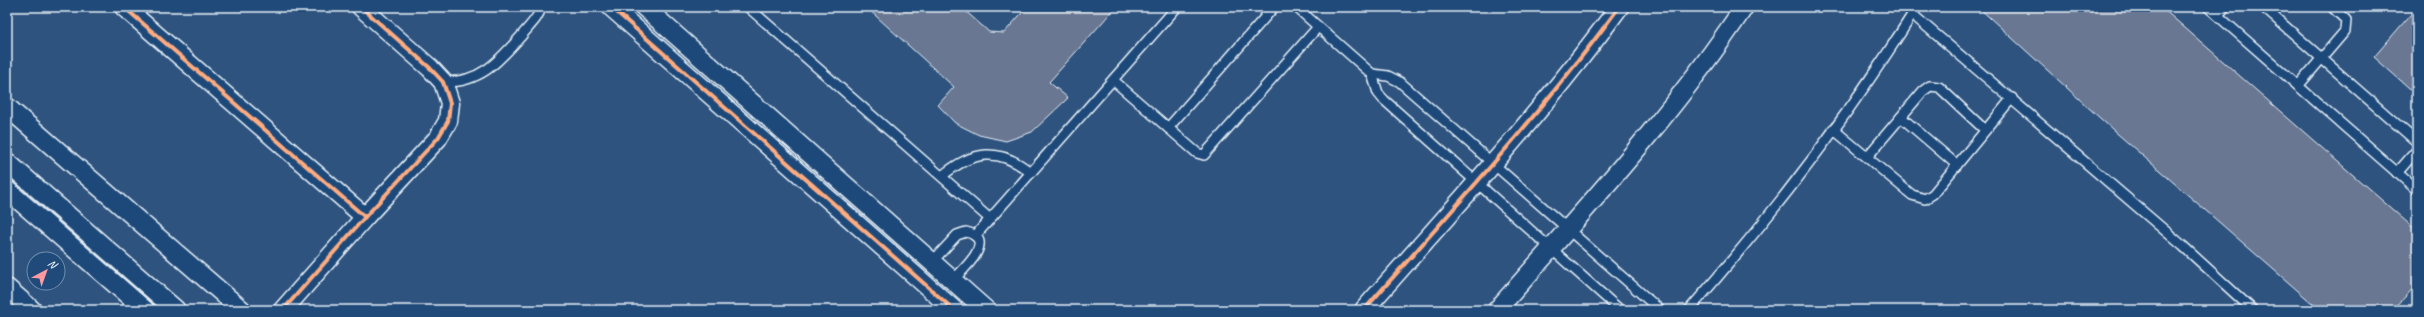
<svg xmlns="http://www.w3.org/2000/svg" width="2424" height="317" viewBox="0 0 2424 317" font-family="Caveat,sans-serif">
<rect width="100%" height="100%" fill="#2e537f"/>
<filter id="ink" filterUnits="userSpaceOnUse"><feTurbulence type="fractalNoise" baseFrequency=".025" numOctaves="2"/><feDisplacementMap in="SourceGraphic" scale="8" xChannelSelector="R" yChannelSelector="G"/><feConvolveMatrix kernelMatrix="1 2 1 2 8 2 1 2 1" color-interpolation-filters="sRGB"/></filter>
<g filter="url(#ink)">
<g fill="#6b7792" stroke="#e8f1f8">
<polygon points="866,7 961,7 989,32 1004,33 1027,7 1116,7 1049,82 1068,98 1032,132 1006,141 979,135 955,123 938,105 954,87"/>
<polygon points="1978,7 2161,7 2417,231 2417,284 2393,310 2320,310 2112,129"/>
<polygon points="2417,7 2417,95 2374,57"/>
</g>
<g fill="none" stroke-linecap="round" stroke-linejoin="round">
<defs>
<g id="service">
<polyline points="748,7 990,219"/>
<polyline points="1296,7 1372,74 1378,93 1383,99 1620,310"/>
<polyline points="2208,7 2417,190"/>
<polyline points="2263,7 2417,142"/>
<polyline points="1912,14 2183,246 2253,310"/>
<polyline points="2218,15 2225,7"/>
<polyline points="1372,74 1388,76 1400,82 1660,310"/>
<polyline points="1113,80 1197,153 1204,155 1318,27"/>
<path d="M443,82c38,1 56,-21 79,-47 7,-9 17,-17 19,-28"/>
<polyline points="2298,86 2345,31 2346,20 2332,7"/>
<polyline points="1901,117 1957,165"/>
<polyline points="1168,128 1274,7"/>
<polyline points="1833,129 1912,195 1925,199 1933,194 2012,98"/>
<polyline points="1867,157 1923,91 1930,86 1939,87 1985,130"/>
<polyline points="2397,173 2417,150"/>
<path d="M942,176c30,-25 57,-30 89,-3"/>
<polyline points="975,236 1177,7"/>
<path d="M932,262l25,-27 9,-3c32,7 -3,38 -13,48"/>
<path d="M1689,310c83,-94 161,-196 228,-303"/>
</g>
<g id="minor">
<polyline points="124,7 365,217"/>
<polyline points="611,7 954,310"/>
<polyline points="644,7 986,310"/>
<polyline points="7,107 242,310"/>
<polyline points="7,162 176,310"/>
<polyline points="7,190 145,310"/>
<polyline points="7,288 32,310"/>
<polyline points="283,310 365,217 438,138 448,121 450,103 443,82 430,68 361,7"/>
<path d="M1364,310c87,-99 177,-196 255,-303"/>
<path d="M1497,310c85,-98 175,-194 247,-303"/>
</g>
</defs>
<use href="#service" stroke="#e8f1f8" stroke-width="12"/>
<use href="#minor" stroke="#e8f1f8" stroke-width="21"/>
<use href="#service" stroke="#1f4a7a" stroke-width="9"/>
<use href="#minor" stroke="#1f4a7a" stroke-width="18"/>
<defs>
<g id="cycleway">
<polyline points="124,7 365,217"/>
<polyline points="611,7 954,310"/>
<polyline points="283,310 365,217 438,138 448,121 450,103 443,82 430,68 361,7"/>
<path d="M1364,310c87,-99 177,-196 255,-303"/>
</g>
</defs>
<use href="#cycleway" stroke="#1f4a7a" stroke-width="6"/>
<use href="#cycleway" stroke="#ffac80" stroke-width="4"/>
</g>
</g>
<rect width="2424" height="317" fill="none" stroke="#1f4a7a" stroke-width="24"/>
<rect x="12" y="12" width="2400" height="293" fill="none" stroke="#e8f1f8" stroke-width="1.5" filter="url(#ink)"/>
<g transform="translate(46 271) rotate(41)"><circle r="19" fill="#1f4a7a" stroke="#6f8dac"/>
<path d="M0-3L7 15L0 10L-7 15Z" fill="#ff9aa2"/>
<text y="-6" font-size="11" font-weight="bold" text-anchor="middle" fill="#e8f1f8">N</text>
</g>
</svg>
